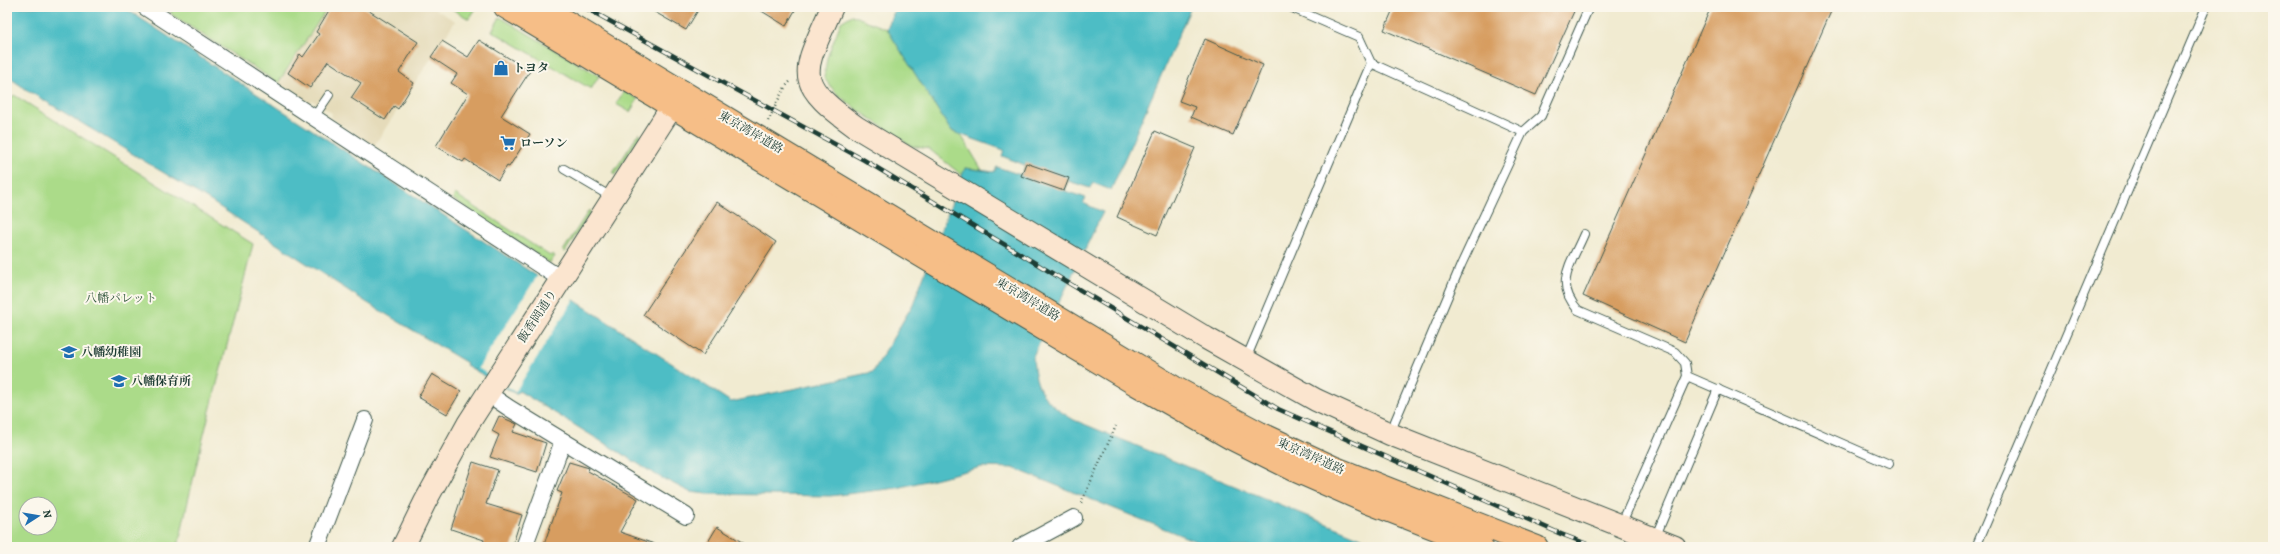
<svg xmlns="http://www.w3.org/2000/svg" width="2280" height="554" viewBox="0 0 2280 554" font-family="Alegreya,'Noto Serif JP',serif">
<rect width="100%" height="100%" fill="#fbf7ec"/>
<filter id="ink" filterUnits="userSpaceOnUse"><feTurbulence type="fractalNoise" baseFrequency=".025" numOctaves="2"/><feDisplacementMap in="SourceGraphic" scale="8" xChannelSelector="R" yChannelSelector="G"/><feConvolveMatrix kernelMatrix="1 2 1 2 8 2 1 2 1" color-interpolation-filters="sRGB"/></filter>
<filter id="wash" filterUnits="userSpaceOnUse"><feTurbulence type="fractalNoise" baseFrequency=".012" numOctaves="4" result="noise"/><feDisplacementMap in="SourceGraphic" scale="16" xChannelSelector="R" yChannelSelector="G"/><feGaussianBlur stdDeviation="0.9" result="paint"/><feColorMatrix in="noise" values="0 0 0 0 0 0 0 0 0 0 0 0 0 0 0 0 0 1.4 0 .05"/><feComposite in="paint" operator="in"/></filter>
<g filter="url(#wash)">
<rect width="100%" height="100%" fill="#f1ebd1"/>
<polygon fill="#e5dbba" points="328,7 432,7 455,21 374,146 330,117 332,113 312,100 309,103 278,83"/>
<g fill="#abdb89" stroke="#658c5e" fill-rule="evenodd">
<polygon points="169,7 328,7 278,83 172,15"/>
<polygon points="449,7 477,7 469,19"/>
<polygon points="852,15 887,29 951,131 961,135 982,170 965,168 963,176 929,149 911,146 855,108 836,93 824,78 827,58 841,22"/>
<polygon points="500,17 599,76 591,89 492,31"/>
<polygon points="624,91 638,99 630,112 616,104"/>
<path d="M14,95l239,149c-25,101 -54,201 -75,303h-171v-445zM26,504h24v24h-24z"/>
<polygon points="639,133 641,135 615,175 613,173"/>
<polygon points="455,194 550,256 552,254 555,256 550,263 453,199"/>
<polygon points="589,210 591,212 565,252 563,251"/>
</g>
<path fill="#4ebdc5" stroke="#367d7c" d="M7,7h116l608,395 142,-30 40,-68 52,-136 29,4 3,-5 24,8 4,-10 -23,-9 2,-6 -53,-19 -64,-102 9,-22h295l-80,183 -18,-7 -3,5 -22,-7 -3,10 21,7 -3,5 20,9 -70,144c2,35 11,46 41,64l309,127h-173l-197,-79 -31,-1 -85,21 -67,8 -123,-2 -17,-2 -32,-16 -139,-85 -3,3 -50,-29 1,-2 -101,-61 -154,-100 -185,-112 -20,-14z"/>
<polygon fill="#f1ebd1" points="538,275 574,299 515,392 478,368"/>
<g id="blocks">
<g fill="#d79d61">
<polygon points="331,7 363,7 418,42 399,72 414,83 398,109 394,106 385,120 351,98 361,83 328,61 310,88 288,73 300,54 303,57 319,34 316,32"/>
<polygon points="646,7 700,7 686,30"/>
<polygon points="755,7 797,7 786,26"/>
<polygon points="1394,7 1576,7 1536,95 1384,30"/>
<polygon points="1711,7 1833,7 1685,342 1583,296"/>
<polygon points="1205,39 1263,65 1233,135 1191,117 1195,107 1179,101"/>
<polygon points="479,40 530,71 501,116 530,134 509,167 507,166 498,180 465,159 463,162 436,146 468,94 451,83 457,74 431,57 442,41 468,57"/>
<polygon points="1155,131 1195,148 1157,235 1117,217"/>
<polygon points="1026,163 1069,178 1064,191 1021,176"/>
<polygon points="717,202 776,242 703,355 643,315"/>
<polygon points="432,374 461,391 447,414 418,397"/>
<polygon points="499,416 517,424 513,432 546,443 537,472 490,457 499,435 492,431"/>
<polygon points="473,462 498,470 486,504 522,515 512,547 482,547 484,540 451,529"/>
<polygon points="569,462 589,468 588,471 638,499 620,532 657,545 657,547 543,547 562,493 557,491"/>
<polygon points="717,527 750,547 705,547"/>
</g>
</g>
</g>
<g filter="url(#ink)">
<use href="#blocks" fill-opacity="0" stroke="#3e574c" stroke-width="1"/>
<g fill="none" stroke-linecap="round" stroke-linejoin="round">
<defs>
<g id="lane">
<polyline points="1290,7 1359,37 1371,63 1523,132"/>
<polyline points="314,117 329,95"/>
<polyline points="564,169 613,198"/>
<path d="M1584,234c-12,29 -31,48 -6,76l97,42 10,11 2,13 202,88"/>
<polyline points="1246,359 1371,63"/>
<polyline points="1390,433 1461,265 1523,132 1541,116 1589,7"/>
<polyline points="1621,525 1687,376"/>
<polyline points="1655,538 1718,389"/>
<polyline points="1976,547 2206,7"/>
</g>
<g id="street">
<polyline points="145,7 561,279"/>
<polyline points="487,393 509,408 686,516"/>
<polyline points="317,547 365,420"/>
<polyline points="524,547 563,441"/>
<polyline points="1020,547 1074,518"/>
</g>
<g id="secondary">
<path d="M832,7c-29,67 -41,73 24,120l350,211 110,62 74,34 285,113"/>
<polyline points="403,547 425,502 468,424 682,91"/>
</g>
<g id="highway">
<polyline points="505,7 1135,384 1232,439 1298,472 1364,501 1482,547"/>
<polyline points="542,7 1174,387 1260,433 1333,467 1537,547"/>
</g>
</defs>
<use href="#lane" stroke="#3e574c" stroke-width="10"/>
<use href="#street" stroke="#3e574c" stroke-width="18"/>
<use href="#secondary" stroke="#3e574c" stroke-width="24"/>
<use href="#highway" stroke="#3e574c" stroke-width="24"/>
<g stroke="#3e574c" stroke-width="2.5" stroke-dasharray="1 3" stroke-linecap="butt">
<path d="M768,121c7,-12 13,-32 23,-40"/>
<polyline points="1081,503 1116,426"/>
</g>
<use href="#lane" stroke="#fff" stroke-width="8"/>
<use href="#street" stroke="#fff" stroke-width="16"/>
<use href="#secondary" stroke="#fbe5cf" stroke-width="22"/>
<use href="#highway" stroke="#f6be87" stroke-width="22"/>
<defs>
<polyline id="rail" points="584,7 864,160 1278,409 1561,534 1595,547"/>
</defs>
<use href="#rail" stroke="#1f3d34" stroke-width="4.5"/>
<use href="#rail" stroke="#fbf7ec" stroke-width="3" stroke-dasharray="9" stroke-linecap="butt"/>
</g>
</g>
<defs>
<symbol id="shop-bare" viewBox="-9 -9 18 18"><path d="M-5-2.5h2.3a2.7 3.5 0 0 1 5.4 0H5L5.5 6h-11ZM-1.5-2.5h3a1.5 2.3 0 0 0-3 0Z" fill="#1f6fb2" stroke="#fbf7ec" stroke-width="2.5" paint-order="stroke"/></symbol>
<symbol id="supermarket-bare" viewBox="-9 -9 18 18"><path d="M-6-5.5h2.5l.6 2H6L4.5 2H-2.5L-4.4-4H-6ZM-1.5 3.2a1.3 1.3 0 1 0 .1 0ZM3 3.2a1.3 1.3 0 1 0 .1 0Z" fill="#1f6fb2" stroke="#fbf7ec" stroke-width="2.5" paint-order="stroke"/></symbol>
<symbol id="school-bare" viewBox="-9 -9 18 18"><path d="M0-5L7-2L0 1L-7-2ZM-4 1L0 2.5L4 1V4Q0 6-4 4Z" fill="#1f6fb2" stroke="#fbf7ec" stroke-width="2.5" paint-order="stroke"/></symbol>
</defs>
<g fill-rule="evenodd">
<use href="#shop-bare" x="490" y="57" width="22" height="22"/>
<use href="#supermarket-bare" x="497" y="132" width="22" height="22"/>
<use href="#school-bare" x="58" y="341" width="22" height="22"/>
<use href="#school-bare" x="108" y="370" width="22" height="22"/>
</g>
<g text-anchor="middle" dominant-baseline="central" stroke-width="4" stroke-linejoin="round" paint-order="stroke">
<g font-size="12" font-weight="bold" fill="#1f3d34" stroke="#fbf7ec" text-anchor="start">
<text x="513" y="68">トヨタ</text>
<text x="520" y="143">ローソン</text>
<text x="81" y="352">八幡幼稚園</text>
<text x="131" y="381">八幡保育所</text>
</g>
<g font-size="12" fill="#1f3d34" stroke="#fbf7ec">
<text transform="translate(751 132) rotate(30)">東京湾岸道路</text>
<text transform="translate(1028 299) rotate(31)">東京湾岸道路</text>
<text transform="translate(537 316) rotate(-57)">飯香岡通り</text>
<text transform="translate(1311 456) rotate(24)">東京湾岸道路</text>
</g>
<g font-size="12" fill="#3b5d45" stroke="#fbf7ec">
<text x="121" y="298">八幡パレット</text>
</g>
</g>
<rect width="2280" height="554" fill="none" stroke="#fbf7ec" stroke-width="24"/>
<g transform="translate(38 516) rotate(78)"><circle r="19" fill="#fbf7ec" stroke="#a3ada2"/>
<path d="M0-3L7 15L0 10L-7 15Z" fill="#1f6fb2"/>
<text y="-6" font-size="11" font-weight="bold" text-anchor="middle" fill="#1f3d34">N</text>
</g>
</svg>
